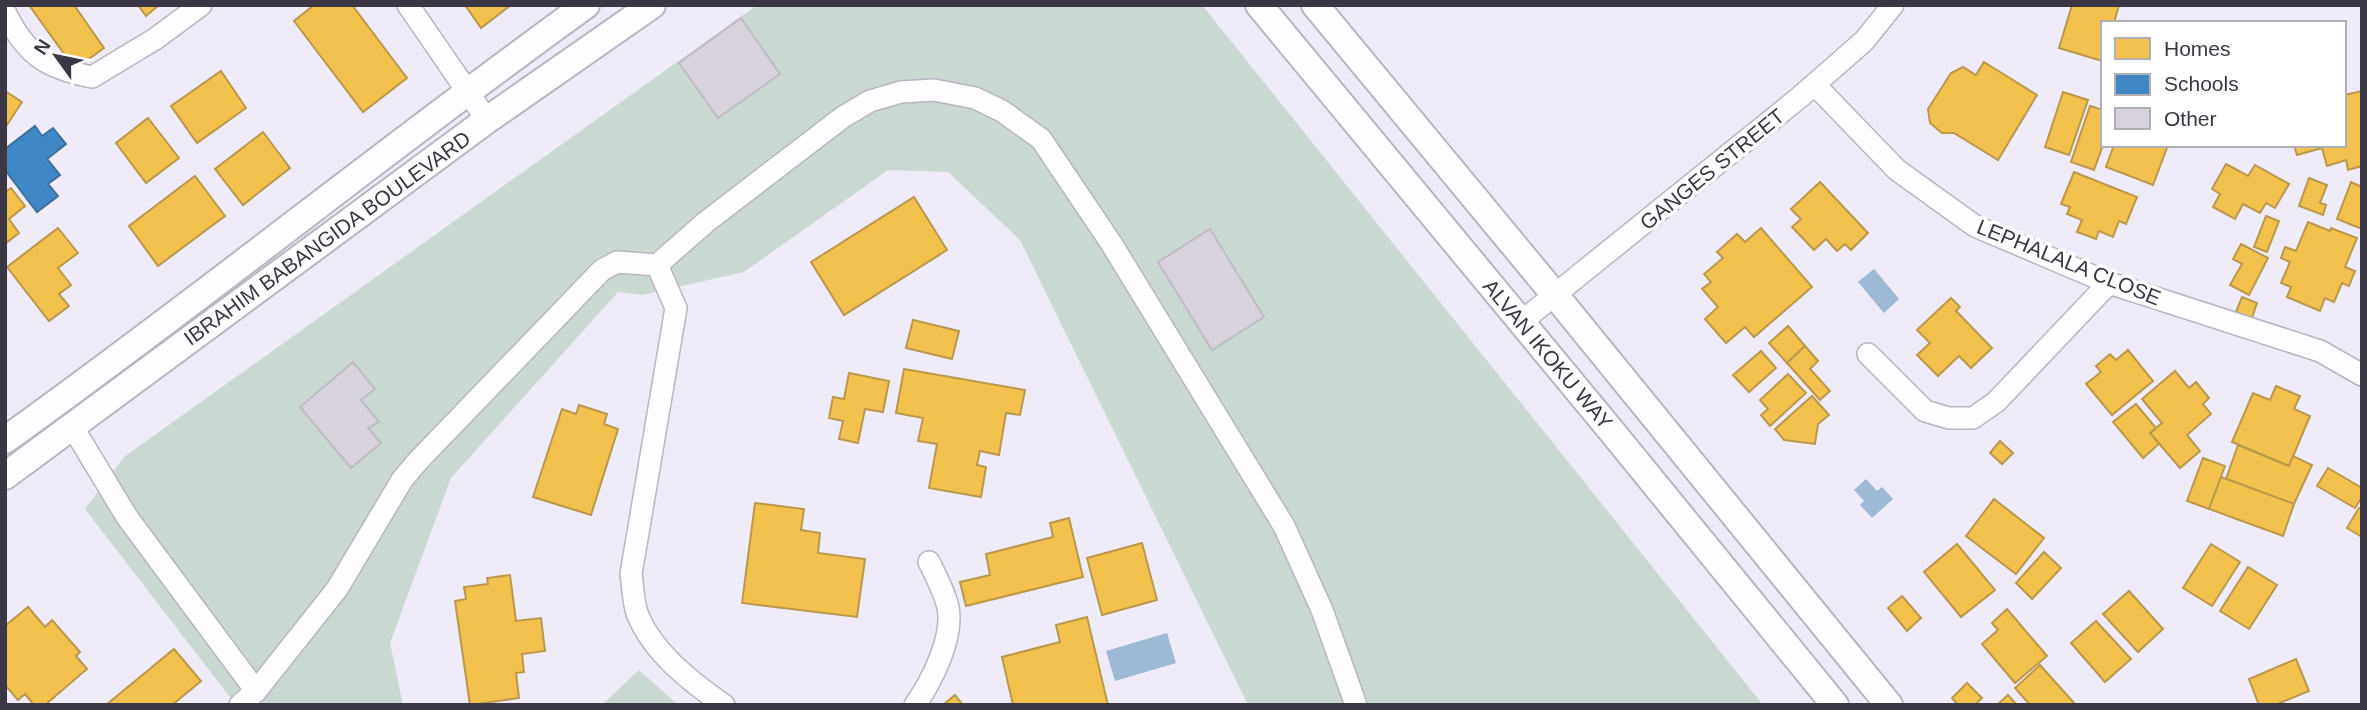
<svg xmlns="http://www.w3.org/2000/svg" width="2367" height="710" viewBox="0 0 2367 710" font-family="Helvetica,sans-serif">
<rect width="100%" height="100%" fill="#efebf9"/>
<g fill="#c9d9d2">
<polygon points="757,5 1202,5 1763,705 1248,705 1020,240 948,172 888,170 744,272 642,295 618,292 451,478 390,643 403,705 236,705 85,509 124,457"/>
<polygon points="639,670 678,705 602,705"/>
</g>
<g fill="#9eb9d3">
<polygon points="1874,269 1899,299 1884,313 1858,282"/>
<polygon points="1866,479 1877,491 1882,487 1893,499 1872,518 1860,505 1864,501 1854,490"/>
<polygon points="1167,633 1176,663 1115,681 1106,651"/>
</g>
<g fill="#f2c14e" stroke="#bb984b" stroke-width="2">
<polygon points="29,5 74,5 104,48 75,69"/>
<polygon points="138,5 159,5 146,16"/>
<polygon points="314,5 352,5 407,78 363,112 294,21"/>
<polygon points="465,5 511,5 481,28"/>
<polygon points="2072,5 2119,5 2114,23 2103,23 2102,61 2059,48"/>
<polygon points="1984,62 2037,95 1998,160 1954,133 1942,133 1930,123 1928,109 1951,73 1963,67 1976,75"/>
<polygon points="221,71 246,108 197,143 171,106"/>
<polygon points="5,91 22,102 5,128"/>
<polygon points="2362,91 2362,166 2348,170 2346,160 2327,166 2322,148 2297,155 2294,145 2344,145 2344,95"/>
<polygon points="2063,92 2088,100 2069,155 2045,147"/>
<polygon points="2090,106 2103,110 2103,145 2094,170 2071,162"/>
<polygon points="148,118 179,158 146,183 116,143"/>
<polygon points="263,132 290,168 243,205 215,169"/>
<polygon points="2114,145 2168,145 2153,185 2106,167"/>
<polygon points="2226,164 2248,176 2255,165 2289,184 2275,208 2266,203 2260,213 2243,204 2235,219 2213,207 2220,194 2212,189"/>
<polygon points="2074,172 2137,197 2126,224 2119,221 2113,237 2099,231 2096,239 2077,232 2082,220 2067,214 2070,207 2061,204"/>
<polygon points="195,176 225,216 158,266 129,226"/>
<polygon points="2309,178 2327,185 2320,203 2326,205 2323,215 2299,206"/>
<polygon points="1820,182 1868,233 1851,250 1845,244 1837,251 1826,239 1814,250 1792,227 1801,219 1791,209"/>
<polygon points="2351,182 2362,187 2362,229 2337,219"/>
<polygon points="11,188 25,206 9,219 19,233 5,244 5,192"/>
<polygon points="914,197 947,250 844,315 811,262"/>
<polygon points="2266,216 2279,221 2267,252 2254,247"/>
<polygon points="2308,222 2330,231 2331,228 2357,238 2345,267 2355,271 2349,286 2342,283 2334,302 2325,298 2320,311 2287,297 2291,287 2281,283 2290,262 2281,258 2285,247 2296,251"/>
<polygon points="58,228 78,253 58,268 71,285 59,294 69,306 49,321 7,267"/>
<polygon points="1761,228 1812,287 1754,337 1745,327 1726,343 1705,319 1718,307 1702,289 1711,282 1704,274 1723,258 1717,252 1737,234 1745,242"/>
<polygon points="2241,244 2268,258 2249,295 2230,285 2242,264 2233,259"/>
<polygon points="2242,297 2257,303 2252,318 2236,312"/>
<polygon points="1951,298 1960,307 1956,311 1992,348 1971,368 1959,356 1938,376 1917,355 1930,343 1917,330"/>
<polygon points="913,320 959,331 952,359 906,348"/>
<polygon points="1788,326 1805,346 1787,363 1769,343"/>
<polygon points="1805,346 1818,361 1810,369 1830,391 1820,400 1787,363"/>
<polygon points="2128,350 2153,381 2112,415 2086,384 2101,372 2096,366 2110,354 2116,360"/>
<polygon points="1761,351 1776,368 1749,392 1733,375"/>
<polygon points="904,369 1025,390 1020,415 1006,413 999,455 980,451 977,465 986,467 981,497 929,488 937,444 918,441 923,418 896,413"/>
<polygon points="2175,371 2189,388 2196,382 2209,398 2203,404 2211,414 2187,435 2200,451 2180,468 2150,433 2162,423 2142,399"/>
<polygon points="849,373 889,381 883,412 865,409 858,443 839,439 843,421 829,418 833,397 844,399"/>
<polygon points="1788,374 1806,393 1770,426 1761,415 1768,409 1760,400"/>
<polygon points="2276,386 2300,396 2294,409 2310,416 2289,466 2232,442 2253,393 2270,400"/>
<polygon points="1812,396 1829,415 1818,424 1815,444 1784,440 1775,429"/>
<polygon points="2136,404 2156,428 2150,433 2159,444 2143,458 2113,422"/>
<polygon points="579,405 607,414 604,424 618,429 591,515 533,497 562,409 576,414"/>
<polygon points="2000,441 2013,453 2002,464 1990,453"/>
<polygon points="2238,445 2289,466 2293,456 2312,465 2294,504 2226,479"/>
<polygon points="2203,458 2225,466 2209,509 2187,501"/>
<polygon points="2328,468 2362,488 2362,497 2355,508 2317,486"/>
<polygon points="2221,477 2294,504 2283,536 2209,509"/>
<polygon points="1994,499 2044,538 2016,574 1966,536"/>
<polygon points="755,503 804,509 801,530 820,533 818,553 865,559 857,617 742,603"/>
<polygon points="2359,508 2362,509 2362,537 2347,528"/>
<polygon points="1069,518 1083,577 966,606 960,582 990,575 986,554 1053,537 1050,523"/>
<polygon points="1142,543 1157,600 1102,615 1087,558"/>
<polygon points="1957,544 1995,590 1961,617 1924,572"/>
<polygon points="2211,544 2240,562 2212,606 2183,588"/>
<polygon points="2044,552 2061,568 2032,599 2016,583"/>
<polygon points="2248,567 2277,585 2249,629 2220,611"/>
<polygon points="510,575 516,621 541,618 545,651 522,654 524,672 516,673 519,698 470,705 455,601 466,599 464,587 488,584 487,578"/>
<polygon points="2129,591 2163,629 2138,652 2103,614"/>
<polygon points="1902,596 1921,618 1907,631 1888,608"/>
<polygon points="28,607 45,627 52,620 80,652 76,656 87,669 45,705 34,705 25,694 18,700 5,685 5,626"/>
<polygon points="2007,609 2047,656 2015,683 1982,644 1998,630 1992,623"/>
<polygon points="1087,617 1108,705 1013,705 1002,657 1060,642 1056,625"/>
<polygon points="2096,621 2131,659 2105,682 2071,643"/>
<polygon points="174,649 201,681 172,705 106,705"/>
<polygon points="2296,659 2309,691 2275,705 2259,705 2249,679"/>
<polygon points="2040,665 2075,704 2073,705 2030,705 2015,688"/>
<polygon points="1967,683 1982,698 1975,705 1958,705 1952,698"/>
<polygon points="955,695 963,705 943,705"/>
<polygon points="2008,695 2017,705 1997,705"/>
</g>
<polygon fill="#3f88c5" stroke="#3e709e" stroke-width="2" points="35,126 42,136 53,128 66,144 47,159 60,175 48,184 58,196 37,212 5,170 5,149"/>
<g fill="#d8d2dd" stroke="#c0bac5" stroke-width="2">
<polygon points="741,18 780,74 718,118 679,63"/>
<polygon points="1210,229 1264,317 1212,350 1158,262"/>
<polygon points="353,362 375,389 361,400 379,422 368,428 381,443 351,468 300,407"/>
</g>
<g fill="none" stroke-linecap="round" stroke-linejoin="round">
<defs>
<g id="minor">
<polyline points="408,5 487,120"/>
<path d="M5,12c21,43 41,56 87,65l63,-38 46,-34"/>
<polyline points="1815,85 1897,170 1975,226 2109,283 2320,351 2362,375"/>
<polyline points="657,265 706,222 843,117 870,101 901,92 934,90 975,98 1002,111 1041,139 1111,243 1284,526 1322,610 1356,705"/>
<polyline points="1521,322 1800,97 1864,41 1893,5"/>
<polyline points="1868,354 1925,411 1949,418 1973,418 1996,402 2109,283"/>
<polyline points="72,426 127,517 256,691"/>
<path d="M240,705l16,-14 81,-102 65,-109 15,-18 185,-192 15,-8 40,3 19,43 -45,266c2,12 2,27 6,39 15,39 54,69 87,92"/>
<path d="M915,705c17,-24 39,-68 33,-98 -4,-16 -12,-31 -19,-45"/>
</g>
<g id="tertiary">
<polyline points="1259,5 1609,428 1835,705"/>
<polyline points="1315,5 1555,295 1889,705"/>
<path d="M5,440c197,-141 385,-294 581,-435"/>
<polyline points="5,476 487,120 652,5"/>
</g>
</defs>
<use href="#minor" stroke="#b9b5c1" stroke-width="24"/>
<use href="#tertiary" stroke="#b9b5c1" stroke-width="30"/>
<use href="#minor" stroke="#fdfcfe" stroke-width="21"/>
<use href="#tertiary" stroke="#fdfcfe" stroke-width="26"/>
</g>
<g text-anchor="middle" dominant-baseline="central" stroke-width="7" stroke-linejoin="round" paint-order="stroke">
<g font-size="21" fill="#3c3744" stroke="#fff">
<text transform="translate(1712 169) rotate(-39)">GANGES STREET</text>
<text transform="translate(327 238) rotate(-36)">IBRAHIM BABANGIDA BOULEVARD</text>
<text transform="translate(2069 262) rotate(22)">LEPHALALA CLOSE</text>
<text transform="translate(1548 354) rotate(50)">ALVAN IKOKU WAY</text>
</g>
</g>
<rect width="2367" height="710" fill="none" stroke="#3c3744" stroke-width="14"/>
<rect x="2101" y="21" width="245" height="126" fill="#ffffff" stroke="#b1afb4" stroke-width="2"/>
<rect x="2115" y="38" width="35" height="21" fill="#f2c14e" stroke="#b1afb4" stroke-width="2"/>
<text x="2164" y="56" font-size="21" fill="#3c3744">Homes</text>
<rect x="2115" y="74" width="35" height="21" fill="#3f88c5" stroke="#b1afb4" stroke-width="2"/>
<text x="2164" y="91" font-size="21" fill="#3c3744">Schools</text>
<rect x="2115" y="108" width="35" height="21" fill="#d8d2dd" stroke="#b1afb4" stroke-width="2"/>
<text x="2164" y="126" font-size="21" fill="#3c3744">Other</text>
<g transform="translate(56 56) rotate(303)" stroke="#ffffff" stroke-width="5" paint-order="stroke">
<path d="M0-5L12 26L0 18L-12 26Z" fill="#3c3744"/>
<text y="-10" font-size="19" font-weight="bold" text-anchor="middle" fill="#3c3744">N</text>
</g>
</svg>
